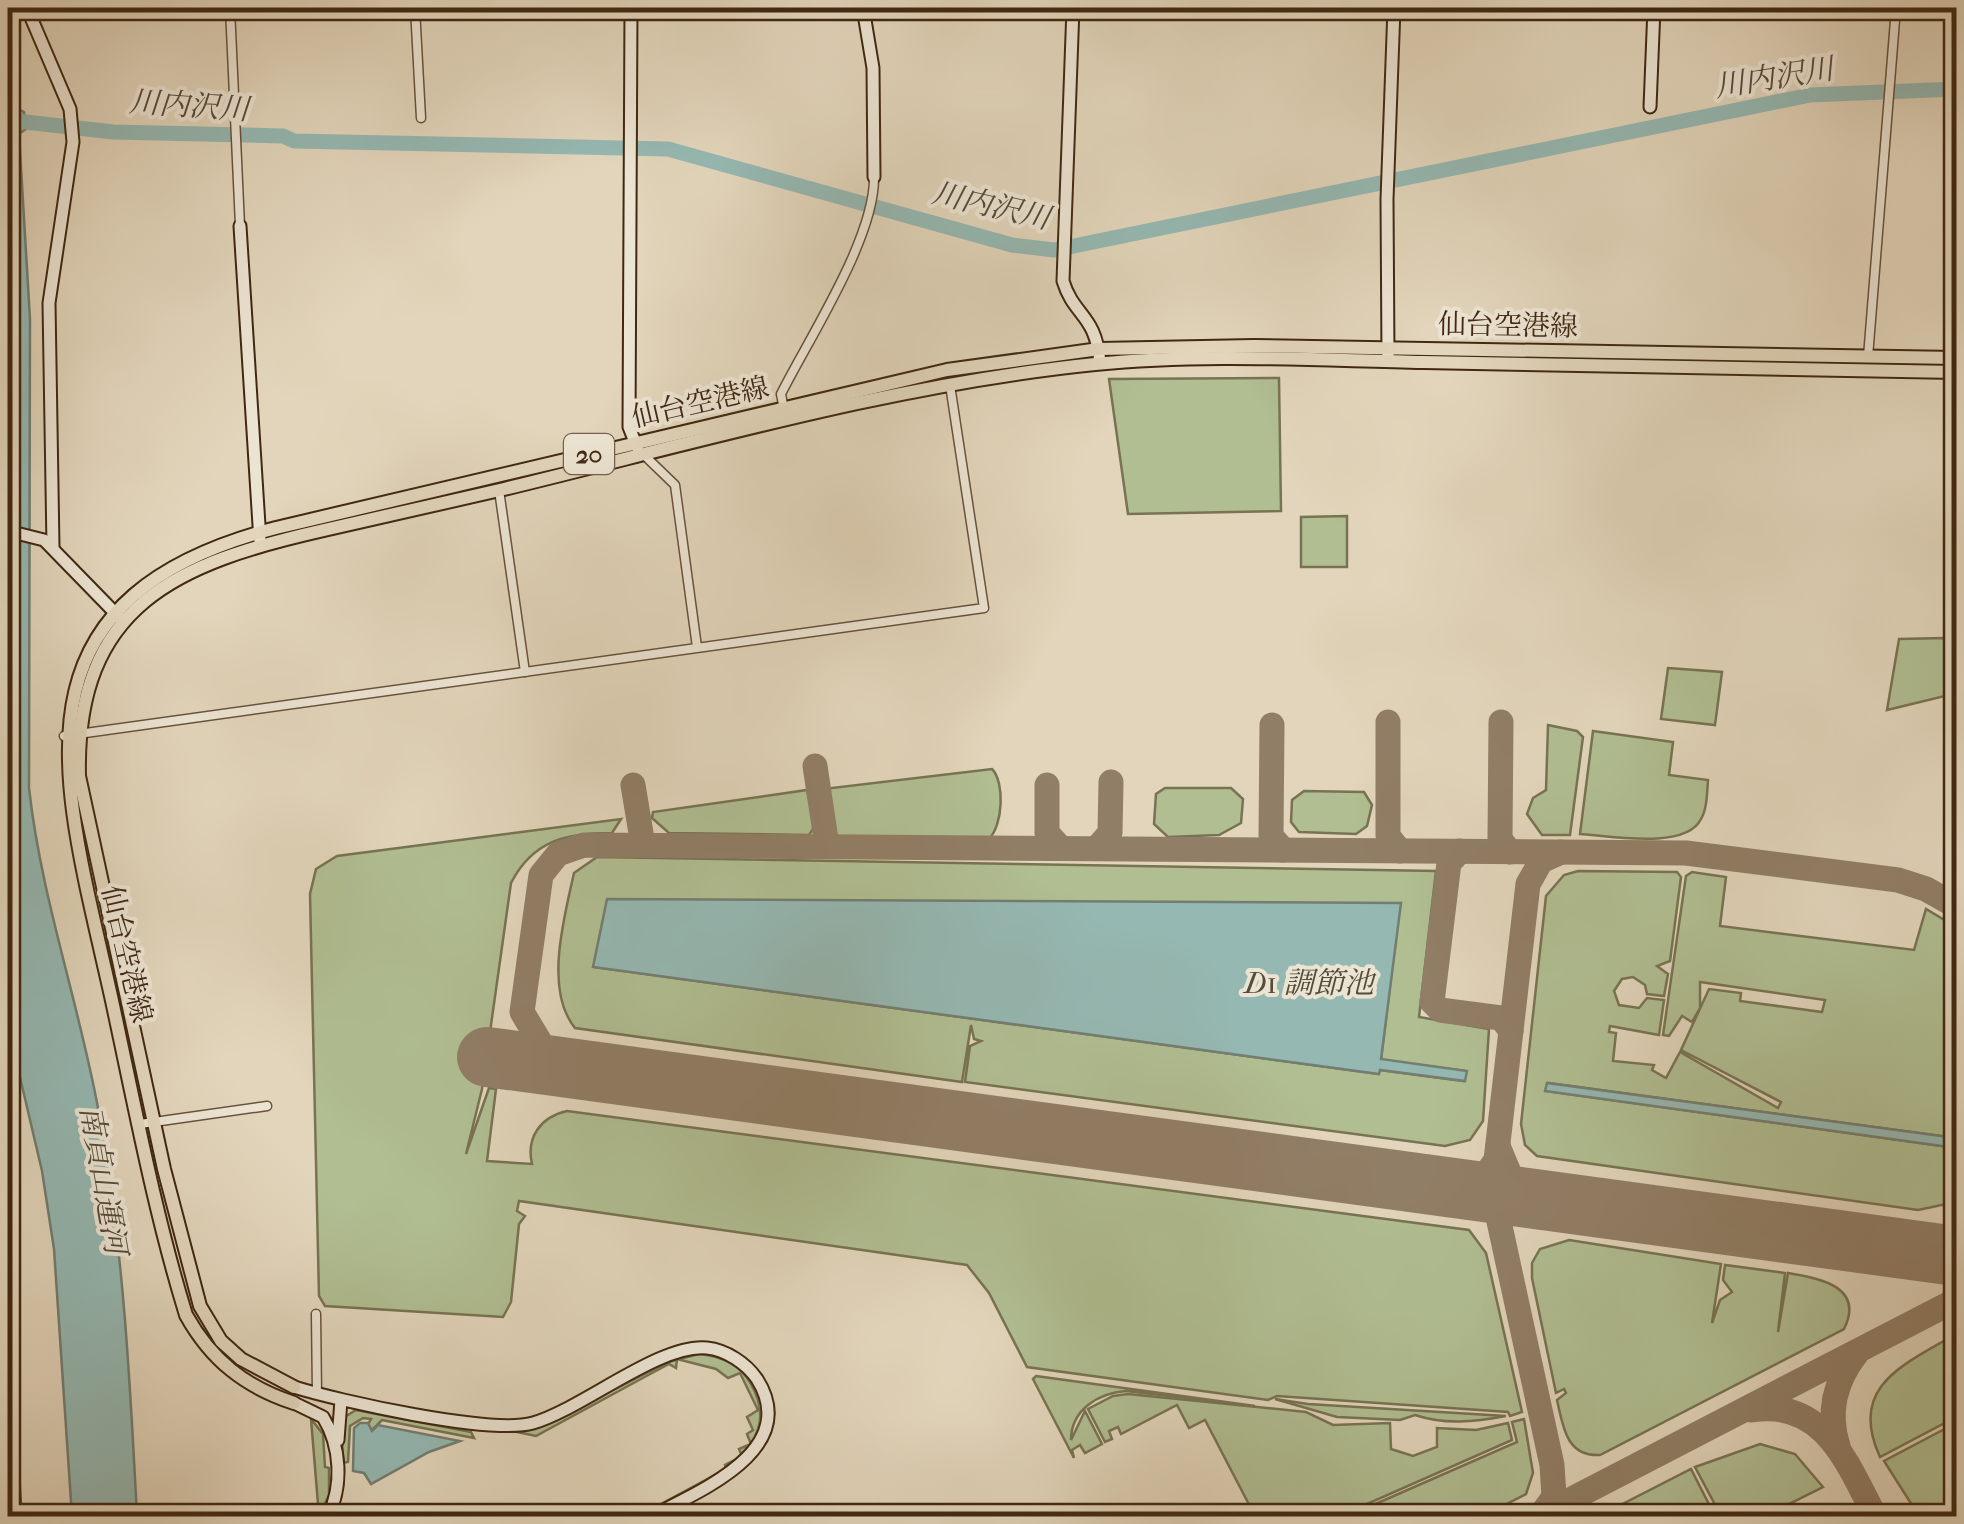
<svg xmlns="http://www.w3.org/2000/svg" width="1964" height="1524" viewBox="0 0 1964 1524" font-family="'IM FELL French Canon','Noto Serif JP',serif">
<rect width="100%" height="100%" fill="#e2d5bb"/>
<filter id="stains"><feTurbulence type="fractalNoise" baseFrequency=".002" numOctaves="4"/><feColorMatrix values="0 0 0 0 .2 0 0 0 0 .09 0 0 0 0 .02 0 0 0 .5 -.17"/></filter>
<radialGradient id="worn" r=".72"><stop offset=".6" stop-color="#630" stop-opacity="0"/><stop offset="1" stop-color="#630" stop-opacity=".3"/></radialGradient>
<g fill="#b0be92" stroke="#787352" stroke-width="2.5" fill-rule="evenodd">
<polygon points="1279,378 1281,511 1128,514 1109,379"/>
<polygon points="1347,516 1347,567 1301,567 1301,517"/>
<polygon points="1945,638 1951,640 1949,688 1945,696 1887,710 1899,639"/>
<polygon points="1668,668 1722,672 1715,725 1661,719"/>
<polygon points="1548,725 1577,731 1583,737 1570,835 1542,835 1527,814 1533,798 1546,790"/>
<path d="M1593,731l80,11 -4,33 39,5c-1,13 -1,29 -7,39 -15,31 -91,17 -121,15z"/>
<path d="M992,769c13,13 11,56 -3,70l-151,-3 -10,-7 -5,-40z"/>
<polygon points="1165,788 1231,788 1243,799 1241,823 1219,835 1168,837 1154,824 1156,794"/>
<polygon points="807,790 815,826 809,835 669,833 652,818 653,812"/>
<polygon points="1304,791 1364,792 1372,805 1367,826 1356,834 1299,832 1291,822 1292,800"/>
<path d="M621,819l-9,14c-45,0 -79,7 -101,50l-29,206 -16,65 23,-66 7,1 -9,72 45,3c-6,-26 8,-47 35,-53l902,119 17,23 36,159 -12,4 -2,-4 -231,-16 -9,4 -241,-33 -38,-74 -22,-28 -448,-64 -2,10 8,5 -6,8 -8,78 -8,15 -178,-11 -6,-10 -9,-402 6,-25 21,-13z"/>
<path d="M597,857l839,14 -17,146 70,12 -6,92 -13,19 -25,6 -480,-64 5,-36 11,-5 -7,-2 -3,-14 -9,57 -387,-54c-31,-38 -11,-110 -1,-155zM1400,903l-19,157 85,11 -2,10 -84,-11 -2,4 -784,-107z"/>
<polygon points="1578,871 1677,872 1681,877 1670,961 1657,966 1668,974 1664,996 1647,994 1645,985 1633,977 1622,979 1614,991 1619,1005 1639,1008 1647,998 1664,1000 1659,1035 1610,1026 1609,1032 1616,1033 1613,1061 1654,1065 1652,1070 1666,1078 1680,1052 1778,1108 1781,1102 1681,1050 1709,989 1741,993 1740,1001 1822,1012 1825,1000 1700,982 1700,1008 1692,1022 1682,1016 1669,1036 1663,1035 1686,876 1692,872 1726,877 1720,926 1914,950 1926,909 1956,927 1956,1138 1548,1083 1546,1091 1956,1148 1956,1202 1918,1210 1537,1156 1525,1145 1521,1124 1546,896 1564,875"/>
<path d="M1569,1240l152,24 -9,59 8,-23 12,-8 -9,-12 2,-15 60,8 -7,59 10,-59c32,5 77,14 56,56l-244,126c-34,2 -37,-29 -43,-55l9,-7 -2,-4 -8,4 -24,-115v-15l8,-14z"/>
<path d="M1956,1334v83l-76,40c-33,-71 25,-93 76,-123z"/>
<path d="M699,1354c22,2 41,10 52,30 40,69 -59,104 -105,128l80,-43 -1,-4 17,-9 -3,-7 12,-5 -4,-10 6,-4 -6,-13 11,-7 -18,-37 -12,5 -12,-9 -39,-10 -1,9 -7,-4 -17,9 -116,63 -19,-4 31,-9 120,-61z"/>
<path d="M1036,1376l219,30 -129,-15c-28,2 -55,19 -55,49l14,-29 17,33 -17,9 -5,-8 -8,5 2,8 -41,-79z"/>
<polygon points="1128,1394 1306,1412 1333,1425 1390,1423 1391,1449 1413,1456 1437,1447 1437,1428 1476,1430 1508,1423 1512,1440 1340,1516 1255,1516 1205,1420 1189,1428 1177,1405 1121,1434 1118,1427 1109,1431 1112,1439 1105,1442 1088,1409 1113,1396"/>
<path d="M1275,1399l33,5 198,12c-32,6 -61,9 -91,-1l-15,5 -63,-3z"/>
<polygon points="356,1410 471,1432 474,1438 382,1420 372,1430 367,1426 371,1419 363,1418 350,1426 348,1462 342,1463 343,1418"/>
<polygon points="311,1419 323,1434 325,1467 329,1468 329,1495 319,1516"/>
<polygon points="1524,1419 1533,1473 1526,1494 1483,1516 1348,1516 1517,1442 1512,1422"/>
<polygon points="1956,1423 1956,1516 1919,1516 1884,1461"/>
<polygon points="1760,1444 1795,1454 1823,1487 1765,1516 1721,1516 1695,1467"/>
<polygon points="1691,1469 1715,1516 1599,1516"/>
</g>
<g fill="#95b8b2" stroke="#737e72" stroke-width="2.5">
<path d="M8,40l8,68 8,4 2,17 -7,5 11,185 -1,469c12,109 49,212 69,320 25,135 32,271 39,408h-65l-18,-267 -12,-78 -34,-145z"/>
<polygon points="607,899 1401,903 1381,1059 1467,1071 1465,1081 1380,1070 1379,1074 593,967"/>
<polygon points="1547,1083 1956,1138 1956,1148 1545,1091"/>
<polygon points="360,1423 368,1423 372,1431 378,1425 460,1441 429,1452 371,1484 364,1473 353,1471 354,1428"/>
</g>
<g fill="none" stroke-linecap="round" stroke-linejoin="round">
<polyline stroke="#95b8b2" stroke-width="15" points="8,120 113,132 283,136 294,141 668,149 1012,245 1054,250 1810,95 1956,89"/>
<g stroke="#917e66" stroke-width="25">
<polyline points="1388,722 1388,836 1400,851"/>
<polyline points="1501,722 1500,839 1510,852"/>
<polyline points="1272,725 1271,836 1283,850"/>
<polyline points="815,766 827,846"/>
<polyline points="633,785 643,845"/>
<polyline points="1047,785 1047,833 1060,847"/>
<polyline points="1097,848 1110,833 1111,782"/>
<polyline points="1460,851 1449,863 1432,1002 1440,1010 1501,1018 1511,1031"/>
<polyline points="573,1068 546,1052 522,1012 541,875 558,854 584,845 1686,853 1898,880 1926,889 1956,906"/>
<polyline points="1498,1146 1513,1182 1547,1201"/>
<polyline points="1455,1189 1482,1180 1496,1160 1528,884 1541,861 1561,852"/>
<polyline points="1471,1191 1490,1202 1498,1217 1552,1465 1554,1497 1540,1516"/>
<polyline points="1942,1255 1956,1250"/>
<path d="M1751,1410c73,-12 96,53 124,106"/>
<path d="M1838,1446c-11,-34 -3,-65 19,-93"/>
<polyline points="1539,1516 1956,1300"/>
</g>
<polyline stroke="#917e66" stroke-width="60" points="487,1057 1956,1256"/>
<defs>
<g id="street">
<polyline points="230,8 240,226"/>
<polyline points="415,8 421,118"/>
<polyline points="1868,357 1896,8"/>
<path d="M784,410l-3,-16c28,-56 94,-156 93,-217"/>
<polyline points="644,455 675,485 697,647"/>
<polyline points="499,490 525,672"/>
<polyline points="64,736 984,608 950,385"/>
<polyline points="140,1124 267,1106"/>
<polyline points="316,1314 317,1394"/>
</g>
<g id="secondary">
<polyline points="27,8 70,109 73,142 49,303 53,547"/>
<polyline points="631,8 629,427 637,447"/>
<polyline points="863,8 873,68 874,177"/>
<path d="M1073,8l-10,273c11,36 33,33 37,82"/>
<polyline points="1650,107 1654,8"/>
<polyline points="240,226 260,541"/>
<polyline points="1388,357 1387,199 1394,8"/>
<polyline points="8,531 44,540 121,619"/>
<polyline points="8,1369 15,1516"/>
<path d="M294,1387c45,14 197,48 239,36 49,-14 127,-80 174,-75 19,2 39,15 50,31 45,71 -58,112 -105,137"/>
<path d="M294,1403l29,14c18,29 20,69 5,99"/>
<polyline points="338,1440 341,1400"/>
</g>
<g id="primary">
<path d="M294,1387l-53,-28 -20,-18 -21,-35 -36,-137 -85,-393c-4,-172 99,-213 245,-246 60,-14 120,-27 180,-41 194,-47 392,-105 591,-125 108,-11 220,-4 328,-2 178,4 356,8 533,10"/>
<path d="M294,1403c-49,-16 -83,-43 -108,-88 -32,-104 -52,-213 -75,-319 -48,-216 -111,-396 165,-468l671,-158 152,-21 155,-3 702,12"/>
</g>
</defs>
<use href="#street" stroke="#68533c" stroke-width="11"/>
<use href="#secondary" stroke="#402812" stroke-width="15"/>
<use href="#primary" stroke="#402812" stroke-width="16"/>
<use href="#street" stroke="#ece4d3" stroke-width="8"/>
<use href="#secondary" stroke="#ece4d3" stroke-width="11"/>
<use href="#primary" stroke="#e2d5bb" stroke-width="12"/>
</g>
<g text-anchor="middle" dominant-baseline="central" stroke-width="8" stroke-linejoin="round" paint-order="stroke">
<rect fill="#ece4d3" stroke="#74604c" stroke-width="2.5" x="564" y="434" width="50" height="40" rx="8"/>
<g font-size="25" font-weight="bold" fill="#402812">
<text x="589" y="454">20</text>
</g>
<g font-size="28" fill="#402812" stroke="#ece4d3">
<text transform="translate(1508 325) rotate(1)">仙台空港線</text>
<text transform="translate(700 402) rotate(-13)">仙台空港線</text>
<text transform="translate(127 954) rotate(77)">仙台空港線</text>
</g>
<g font-size="30" font-style="italic" fill="#554c3a" stroke="#ece4d3">
<text transform="translate(1774 78) rotate(-9)">川内沢川</text>
<text transform="translate(189 106) rotate(4)">川内沢川</text>
<text transform="translate(991 206) rotate(13)">川内沢川</text>
<text x="1309" y="983">D1 調節池</text>
<text transform="translate(103 1180) rotate(80)">南貞山運河</text>
</g>
</g>
<rect width="1964" height="1524" fill="none" stroke="#e2d5bb" stroke-width="40"/>
<rect x="10" y="10" width="1944" height="1504" fill="none" stroke="#402812" stroke-width="5"/>
<rect x="20" y="20" width="1924" height="1484" fill="none" stroke="#402812" stroke-width="2.5"/>
<rect width="100%" height="100%" filter="url(#stains)"/>
<rect width="100%" height="100%" fill="url(#worn)"/>
</svg>
